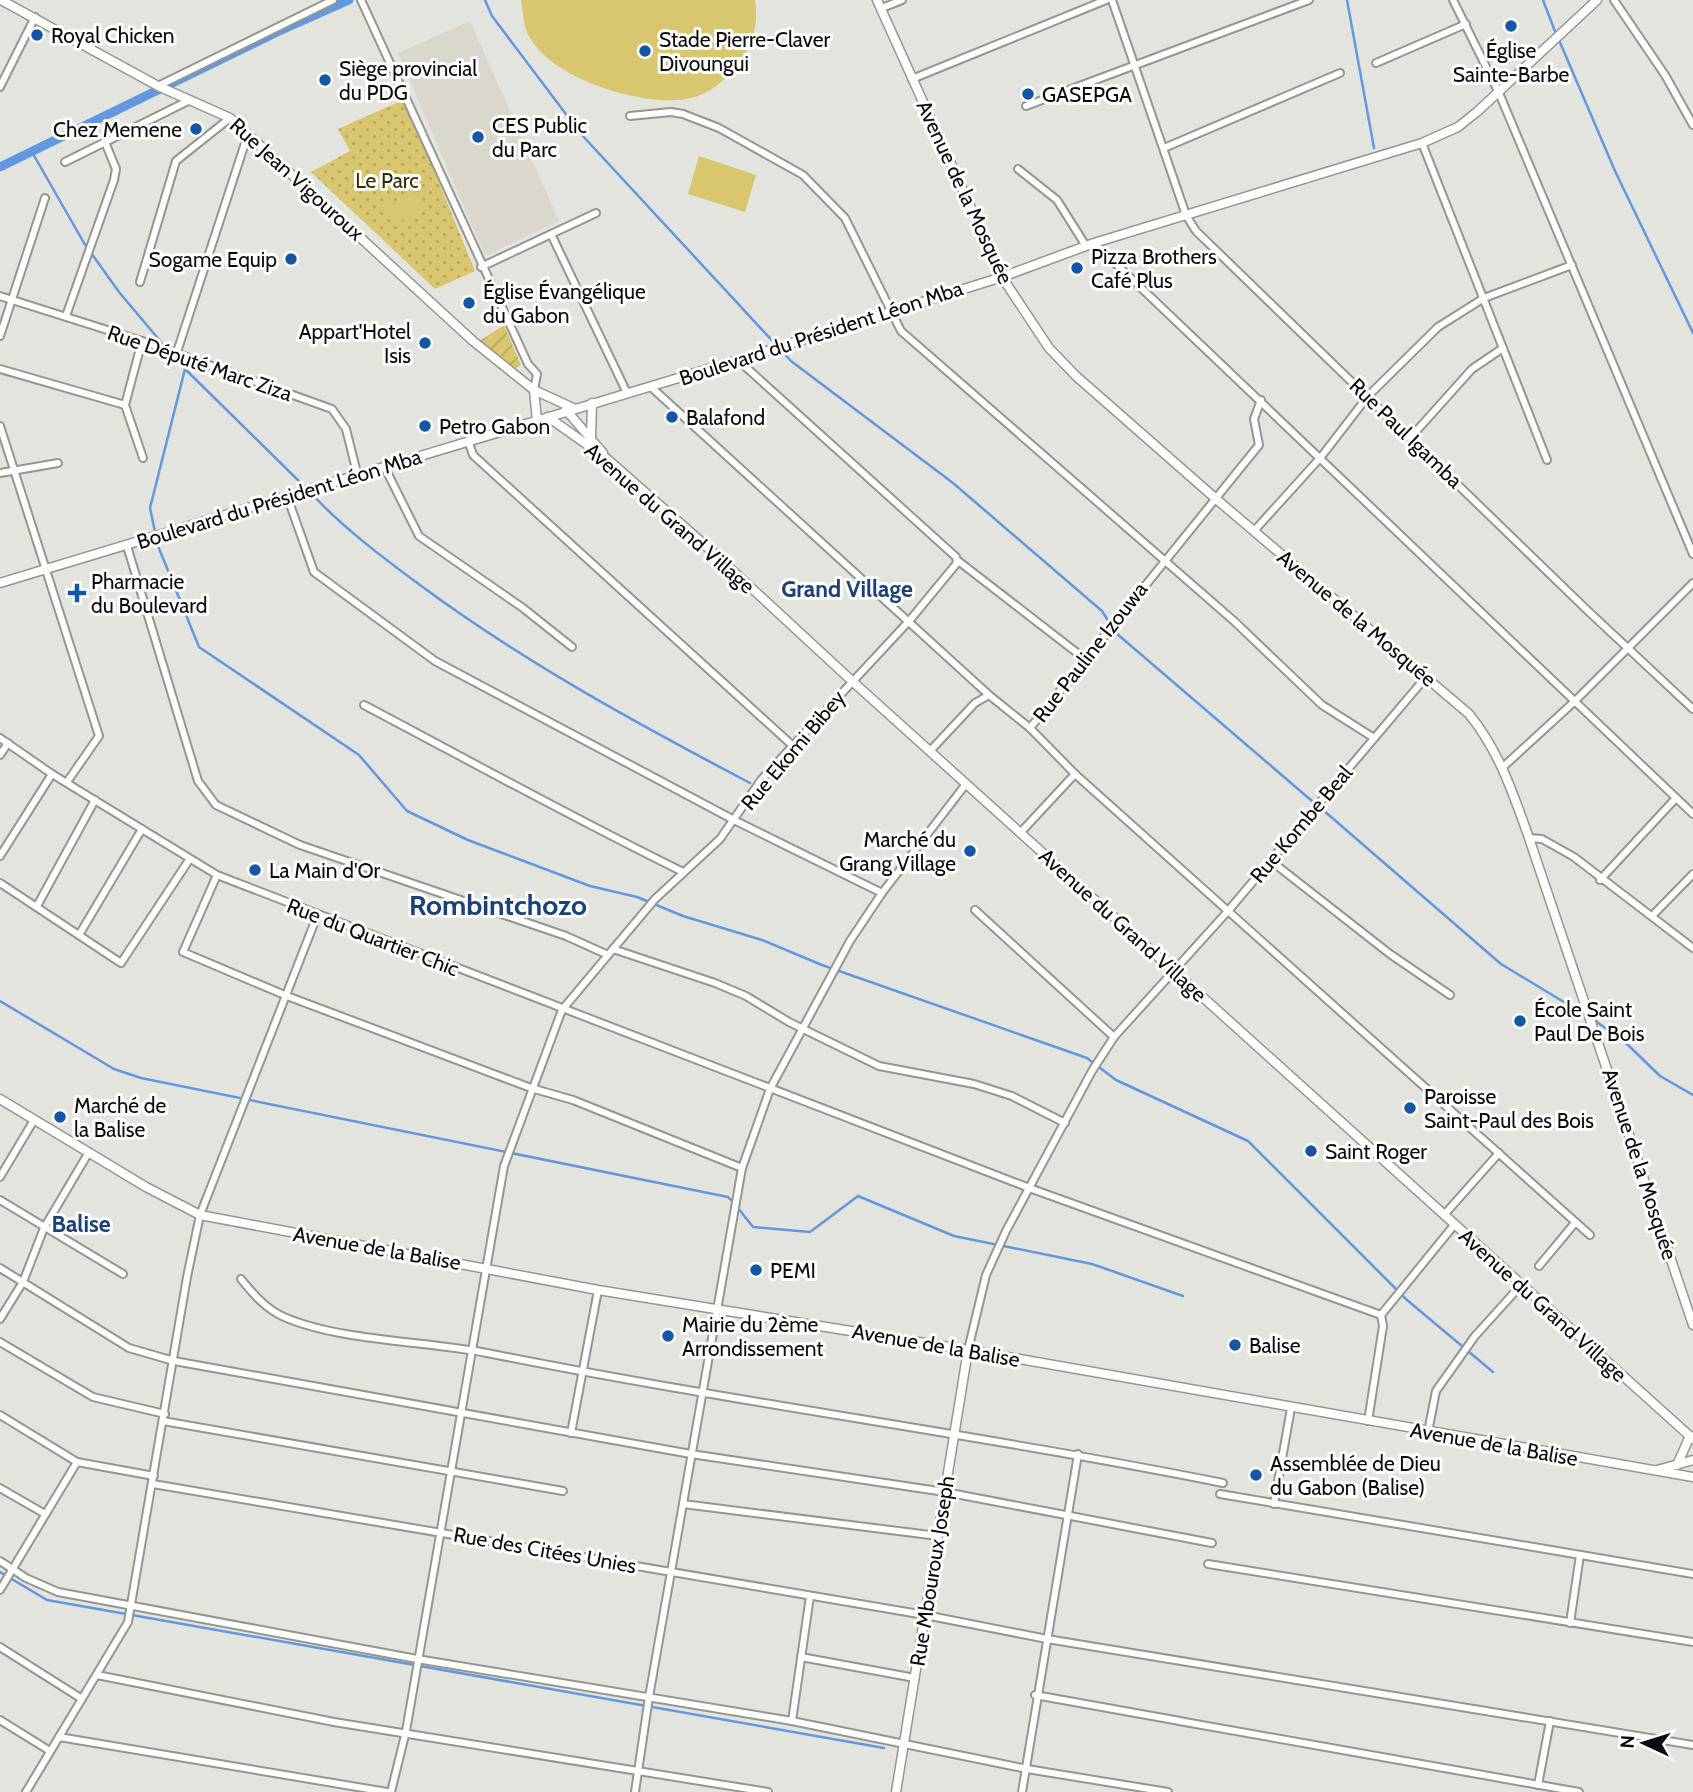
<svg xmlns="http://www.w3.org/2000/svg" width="1693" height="1792" viewBox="0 0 1693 1792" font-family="Cabin,sans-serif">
<defs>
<pattern id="park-dots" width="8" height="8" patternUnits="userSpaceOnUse" patternTransform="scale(1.75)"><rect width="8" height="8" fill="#d8c76f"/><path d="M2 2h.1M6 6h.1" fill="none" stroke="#b8aa5f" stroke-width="1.8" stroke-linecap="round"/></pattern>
<pattern id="garden-furrows" width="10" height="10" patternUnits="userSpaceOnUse" patternTransform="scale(1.75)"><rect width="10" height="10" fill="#d8c76f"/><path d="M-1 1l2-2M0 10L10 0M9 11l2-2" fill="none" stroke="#b8aa5f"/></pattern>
</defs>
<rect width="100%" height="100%" fill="#e4e4df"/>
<polygon fill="#dad8cc" points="470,21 559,221 485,256 398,53"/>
<polygon fill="url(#park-dots)" points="405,99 475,271 435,289 311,172 350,151 338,129"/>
<polygon fill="url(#garden-furrows)" points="504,325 521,365 511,371 478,342"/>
<g fill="#d8c76f">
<path d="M521,0h234c4,23 -2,42 -14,60 -12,17 -29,33 -50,38 -46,11 -145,-20 -164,-66 -4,-9 -4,-22 -6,-32z"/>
<polygon points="699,156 756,175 745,212 688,194"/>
<polygon points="419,191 427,210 392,225 384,206"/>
</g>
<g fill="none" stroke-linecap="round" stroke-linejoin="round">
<g stroke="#6298e0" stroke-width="2.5">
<polyline points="485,0 492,16 581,134 791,361 953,483 1102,611 1116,633 1312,801"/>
<polyline points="1347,0 1374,148"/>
<polyline points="1543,0 1556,34"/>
<polyline points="1559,40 1615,171 1693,333"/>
<polyline points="32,152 84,243 119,292 166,348"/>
<polyline points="175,358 185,369 150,508 158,546 199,647 359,755 407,811 468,840 590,886 637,897 683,916 762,940 822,965 1087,1058 1116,1080 1248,1141 1407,1300 1493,1372"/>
<polyline points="185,369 305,487"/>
<path d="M310,492c32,35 72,65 110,93 104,77 216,138 330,198"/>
<polyline points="1323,810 1501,964 1587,1016"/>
<polyline points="0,1001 114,1069 141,1078 728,1197 734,1203"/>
<polyline points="1593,1019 1628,1045 1660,1076 1693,1095"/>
<polyline points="738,1208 753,1227 810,1232 858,1196 954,1236 1092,1264 1183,1296"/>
<polyline points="0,1572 47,1600 884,1748"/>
</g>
<polyline stroke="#6298e0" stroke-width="9" points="0,167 277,32 349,0"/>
<defs>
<g id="minor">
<polyline points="361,0 528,364 537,374 534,390"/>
<polyline points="1112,0 1186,215 1196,231 1587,610 1693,709"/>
<polyline points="1453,0 1499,93 1693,554"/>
<polyline points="1614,0 1665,75 1693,125"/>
<polyline points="882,8 902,0"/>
<polyline points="1376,63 1466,24"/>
<polyline points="912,79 1106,0"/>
<polyline points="158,86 333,0"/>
<polyline points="0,87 35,17"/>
<polyline points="1026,106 1309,0"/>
<polyline points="630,116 671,112 683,114 719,128 803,175 845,218 901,331 1234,621 1322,705 1374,738"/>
<polyline points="1422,143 1547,460"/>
<polyline points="1164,148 1340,73"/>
<polyline points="65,162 190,100"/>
<polyline points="1018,169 1057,200 1086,246"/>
<polyline points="551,234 627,393"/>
<polyline points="1094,243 1693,814"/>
<polyline points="481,267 596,213"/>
<polyline points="140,282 176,161 230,118"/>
<polyline points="0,296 142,341 332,409 346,429 357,473"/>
<polyline points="66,316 114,180 116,169 105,142"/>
<polyline points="0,336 45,198"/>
<polyline points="176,355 248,134"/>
<polyline points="0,369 125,405 142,341"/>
<polyline points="651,387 989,695 1030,728 1075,774 1590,1235"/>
<polyline points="125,405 143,458"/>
<polyline points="0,426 99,736 67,782"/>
<polyline points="1411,437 1472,369 1503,348"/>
<polyline points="468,440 473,455 793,746"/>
<polyline points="384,466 419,536 523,608 572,647"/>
<polyline points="0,473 58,463"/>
<polyline points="287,496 314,572 435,661 734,820 882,893"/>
<polyline points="1254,531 1321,457 1368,396 1438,327 1484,298 1572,265"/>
<polyline points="127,546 198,781 216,805 300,845 566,936 608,955"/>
<polyline points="957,560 1085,659"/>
<path d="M364,705c106,56 211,114 319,167"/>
<polyline points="1030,728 1259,445 1254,419 1261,400"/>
<polyline points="0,738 52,774 217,875 1032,1189 1381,1315 1383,1326 1368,1421"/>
<polyline points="930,751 975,703 989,695"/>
<polyline points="0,755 8,743"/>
<polyline points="1503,767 1575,701 1693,583"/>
<polyline points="1021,832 1075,774"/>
<polyline points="1529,838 1542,839 1574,857 1693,948"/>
<polyline points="0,856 52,774"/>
<polyline points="1271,861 1390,954 1450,995"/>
<polyline points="217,875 183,952 287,996 531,1088 573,1100 742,1168"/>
<polyline points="1600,880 1676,798"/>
<polyline points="0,883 121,963 189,860"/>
<polyline points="37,906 95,800"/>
<polyline points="975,910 1114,1037"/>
<polyline points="1652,916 1693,874"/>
<polyline points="79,935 142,829"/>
<polyline points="613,949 715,983 746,996 789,1022 879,1066 974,1084 1012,1096 1065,1123"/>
<polyline points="0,1177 34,1120"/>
<polyline points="0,1200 123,1274"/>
<polyline points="1444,1215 1499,1153"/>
<polyline points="1539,1266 1574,1224"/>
<polyline points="0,1268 129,1348 174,1361 691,1454 945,1492 1212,1543"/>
<path d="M241,1279c12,15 25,30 43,38 55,24 142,24 203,36 244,49 491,81 736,130"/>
<polyline points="1381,1315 1455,1224"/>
<polyline points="0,1319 23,1282 44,1228 89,1152"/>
<polyline points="0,1342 93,1397 165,1414"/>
<polyline points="968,1350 986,1275 1006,1231 1092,1071 1114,1037 1228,911 1426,677"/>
<polyline points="0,1415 77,1462 154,1476"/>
<polyline points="163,1421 563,1491"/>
<polyline points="1428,1432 1436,1391 1475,1336 1522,1284"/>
<polyline points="571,1433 598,1290"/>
<polyline points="153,1484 925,1615 1047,1639 1693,1745"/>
<polyline points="0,1488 45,1514"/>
<polyline points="1220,1494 1693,1574"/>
<polyline points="683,1504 938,1536"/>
<polyline points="1274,1504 1291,1408"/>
<polyline points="0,1561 26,1578 58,1592 417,1659 792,1721 1027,1769 1168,1792"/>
<polyline points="1208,1564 1693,1642"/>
<polyline points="0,1590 77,1462"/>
<polyline points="1570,1623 1580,1555"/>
<polyline points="0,1647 82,1699"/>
<polyline points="801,1657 915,1678"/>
<polyline points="97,1675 334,1722 768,1792"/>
<polyline points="1035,1695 1180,1721"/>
<polyline points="0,1720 50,1751"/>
<polyline points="792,1721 810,1596"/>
<polyline points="1179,1721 1579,1792"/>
<polyline points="59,1737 387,1792"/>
<polyline points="1538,1785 1550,1721"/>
<polyline points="26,1792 128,1622 187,1277 200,1215 317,916"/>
<polyline points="391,1792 406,1731 504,1166 562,1010 655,899 720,839 761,780 910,620 957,563 956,557 738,360"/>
<polyline points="635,1792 649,1697 742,1168 770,1089 850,941 882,893 966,784"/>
<polyline points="1022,1792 1078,1454"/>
</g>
<g id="tertiary">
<polyline points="1,0 158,86 230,118 473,341 534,390 573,408"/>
<path d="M877,0l125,277 47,71 27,28 139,122 254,216c30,37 44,79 60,124l164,487"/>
<polyline points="534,390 537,421"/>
<polyline points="566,410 603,453"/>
<polyline points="548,417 606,458 706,546 852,681 1693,1439"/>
<polyline points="591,437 592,403"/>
<polyline points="0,583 738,360 1002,277 1094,243 1422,143 1458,127 1478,111 1597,0"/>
<polyline points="0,1099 146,1187 200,1215 598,1290 968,1350 1693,1477"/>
<polyline points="1677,1465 1690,1436"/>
<polyline points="1657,1470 1693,1460"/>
<polyline points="896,1792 968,1350"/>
</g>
</defs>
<use href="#minor" stroke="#969691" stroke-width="10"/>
<use href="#tertiary" stroke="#969691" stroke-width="11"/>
<use href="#minor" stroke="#fff" stroke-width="6"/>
<use href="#tertiary" stroke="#fff" stroke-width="8"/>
</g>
<g fill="#1456a6" stroke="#fff" stroke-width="2.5">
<circle cx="1511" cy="26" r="7"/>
<circle cx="37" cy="35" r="7"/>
<circle cx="645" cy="51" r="7"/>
<circle cx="325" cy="80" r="7"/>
<circle cx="1028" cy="94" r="7"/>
<circle cx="196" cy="129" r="7"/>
<circle cx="478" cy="137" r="7"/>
<circle cx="291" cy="259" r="7"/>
<circle cx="1077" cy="268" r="7"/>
<circle cx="469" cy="303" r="7"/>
<circle cx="425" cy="343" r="7"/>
<circle cx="672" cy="417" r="7"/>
<circle cx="425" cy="426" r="7"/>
<path d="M73.5 582.5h7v7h7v7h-7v7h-7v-7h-7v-7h7z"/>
<circle cx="970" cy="851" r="7"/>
<circle cx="255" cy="870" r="7"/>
<circle cx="1520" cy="1021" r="7"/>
<circle cx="1410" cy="1108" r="7"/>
<circle cx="60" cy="1117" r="7"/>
<circle cx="1311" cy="1151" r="7"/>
<circle cx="756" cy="1270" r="7"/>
<circle cx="668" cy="1336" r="7"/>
<circle cx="1235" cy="1345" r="7"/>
<circle cx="1256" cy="1475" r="7"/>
</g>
<g text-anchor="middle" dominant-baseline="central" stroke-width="6" stroke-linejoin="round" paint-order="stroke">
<g font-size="21" fill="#0c0c0a" stroke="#fff" text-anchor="start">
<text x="51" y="35">Royal Chicken</text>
<text x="659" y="39">Stade Pierre-Claver<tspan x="659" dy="24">Divoungui</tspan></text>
<text x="1511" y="50" text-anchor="middle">Église<tspan x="1511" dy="24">Sainte-Barbe</tspan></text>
<text x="339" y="68">Siège provincial<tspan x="339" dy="24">du PDG</tspan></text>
<text x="1042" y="94">GASEPGA</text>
<text x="492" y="125">CES Public<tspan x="492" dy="24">du Parc</tspan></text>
<text x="182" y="129" text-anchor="end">Chez Memene</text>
<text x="1091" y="256">Pizza Brothers<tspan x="1091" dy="24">Café Plus</tspan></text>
<text x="277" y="259" text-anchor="end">Sogame Equip</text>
<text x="483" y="291">Église Évangélique<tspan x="483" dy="24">du Gabon</tspan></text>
<text x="411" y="331" text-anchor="end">Appart'Hotel<tspan x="411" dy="24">Isis</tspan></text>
<text x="686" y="417">Balafond</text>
<text x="439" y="426">Petro Gabon</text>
<text x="91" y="581">Pharmacie<tspan x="91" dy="24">du Boulevard</tspan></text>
<text x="956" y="839" text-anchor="end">Marché du<tspan x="956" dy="24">Grang Village</tspan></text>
<text x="269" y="870">La Main d'Or</text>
<text x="1534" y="1009">École Saint<tspan x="1534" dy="24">Paul De Bois</tspan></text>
<text x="1424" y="1096">Paroisse<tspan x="1424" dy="24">Saint-Paul des Bois</tspan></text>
<text x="74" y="1105">Marché de<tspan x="74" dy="24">la Balise</tspan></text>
<text x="1325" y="1151">Saint Roger</text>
<text x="770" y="1270">PEMI</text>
<text x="682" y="1324">Mairie du 2ème<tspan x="682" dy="24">Arrondissement</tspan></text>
<text x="1249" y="1345">Balise</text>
<text x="1270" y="1463">Assemblée de Dieu<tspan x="1270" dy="24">du Gabon (Balise)</tspan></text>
</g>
<g font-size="21" fill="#0c0c0a" stroke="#fff">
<text transform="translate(297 179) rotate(42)">Rue Jean Vigouroux</text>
<text transform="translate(965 192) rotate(65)">Avenue de la Mosquée</text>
<text transform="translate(821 333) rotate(-18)">Boulevard du Président Léon Mba</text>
<text transform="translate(200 363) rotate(19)">Rue Député Marc Ziza</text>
<text transform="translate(1406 433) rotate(44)">Rue Paul Igamba</text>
<text transform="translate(279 499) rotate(-17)">Boulevard du Président Léon Mba</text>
<text transform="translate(670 518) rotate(41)">Avenue du Grand Village</text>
<text transform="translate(1357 618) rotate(40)">Avenue de la Mosquée</text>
<text transform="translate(1090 652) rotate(-52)">Rue Pauline Izouwa</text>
<text transform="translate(793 750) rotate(-50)">Rue Ekomi Bibey</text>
<text transform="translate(1301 824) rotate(-50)">Rue Kombe Beal</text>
<text transform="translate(1123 925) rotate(42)">Avenue du Grand Village</text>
<text transform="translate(373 937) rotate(21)">Rue du Quartier Chic</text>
<text transform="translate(1640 1164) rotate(72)">Avenue de la Mosquée</text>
<text transform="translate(377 1248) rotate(10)">Avenue de la Balise</text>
<text transform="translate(1543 1305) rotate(42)">Avenue du Grand Village</text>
<text transform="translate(936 1345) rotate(10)">Avenue de la Balise</text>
<text transform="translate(1494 1444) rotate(10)">Avenue de la Balise</text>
<text transform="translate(545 1550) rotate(10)">Rue des Citées Unies</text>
<text transform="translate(932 1571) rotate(-81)">Rue Mbouroux Joseph</text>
</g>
<g font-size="21" fill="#342c00" stroke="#fff">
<text x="387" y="180">Le Parc</text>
</g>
<g font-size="23" font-weight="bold" fill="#1a4276" stroke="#fff">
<text x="847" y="589">Grand Village</text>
<text x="81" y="1224">Balise</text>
</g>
<g font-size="28" font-weight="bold" fill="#1a4276" stroke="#fff">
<text x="498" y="905">Rombintchozo</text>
</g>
</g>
<g transform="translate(1644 1743) rotate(274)" stroke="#ffffff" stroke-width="5" paint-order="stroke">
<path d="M0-5L12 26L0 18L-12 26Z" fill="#0c0c0a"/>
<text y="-10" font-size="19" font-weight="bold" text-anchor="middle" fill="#0c0c0a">N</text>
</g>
</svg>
